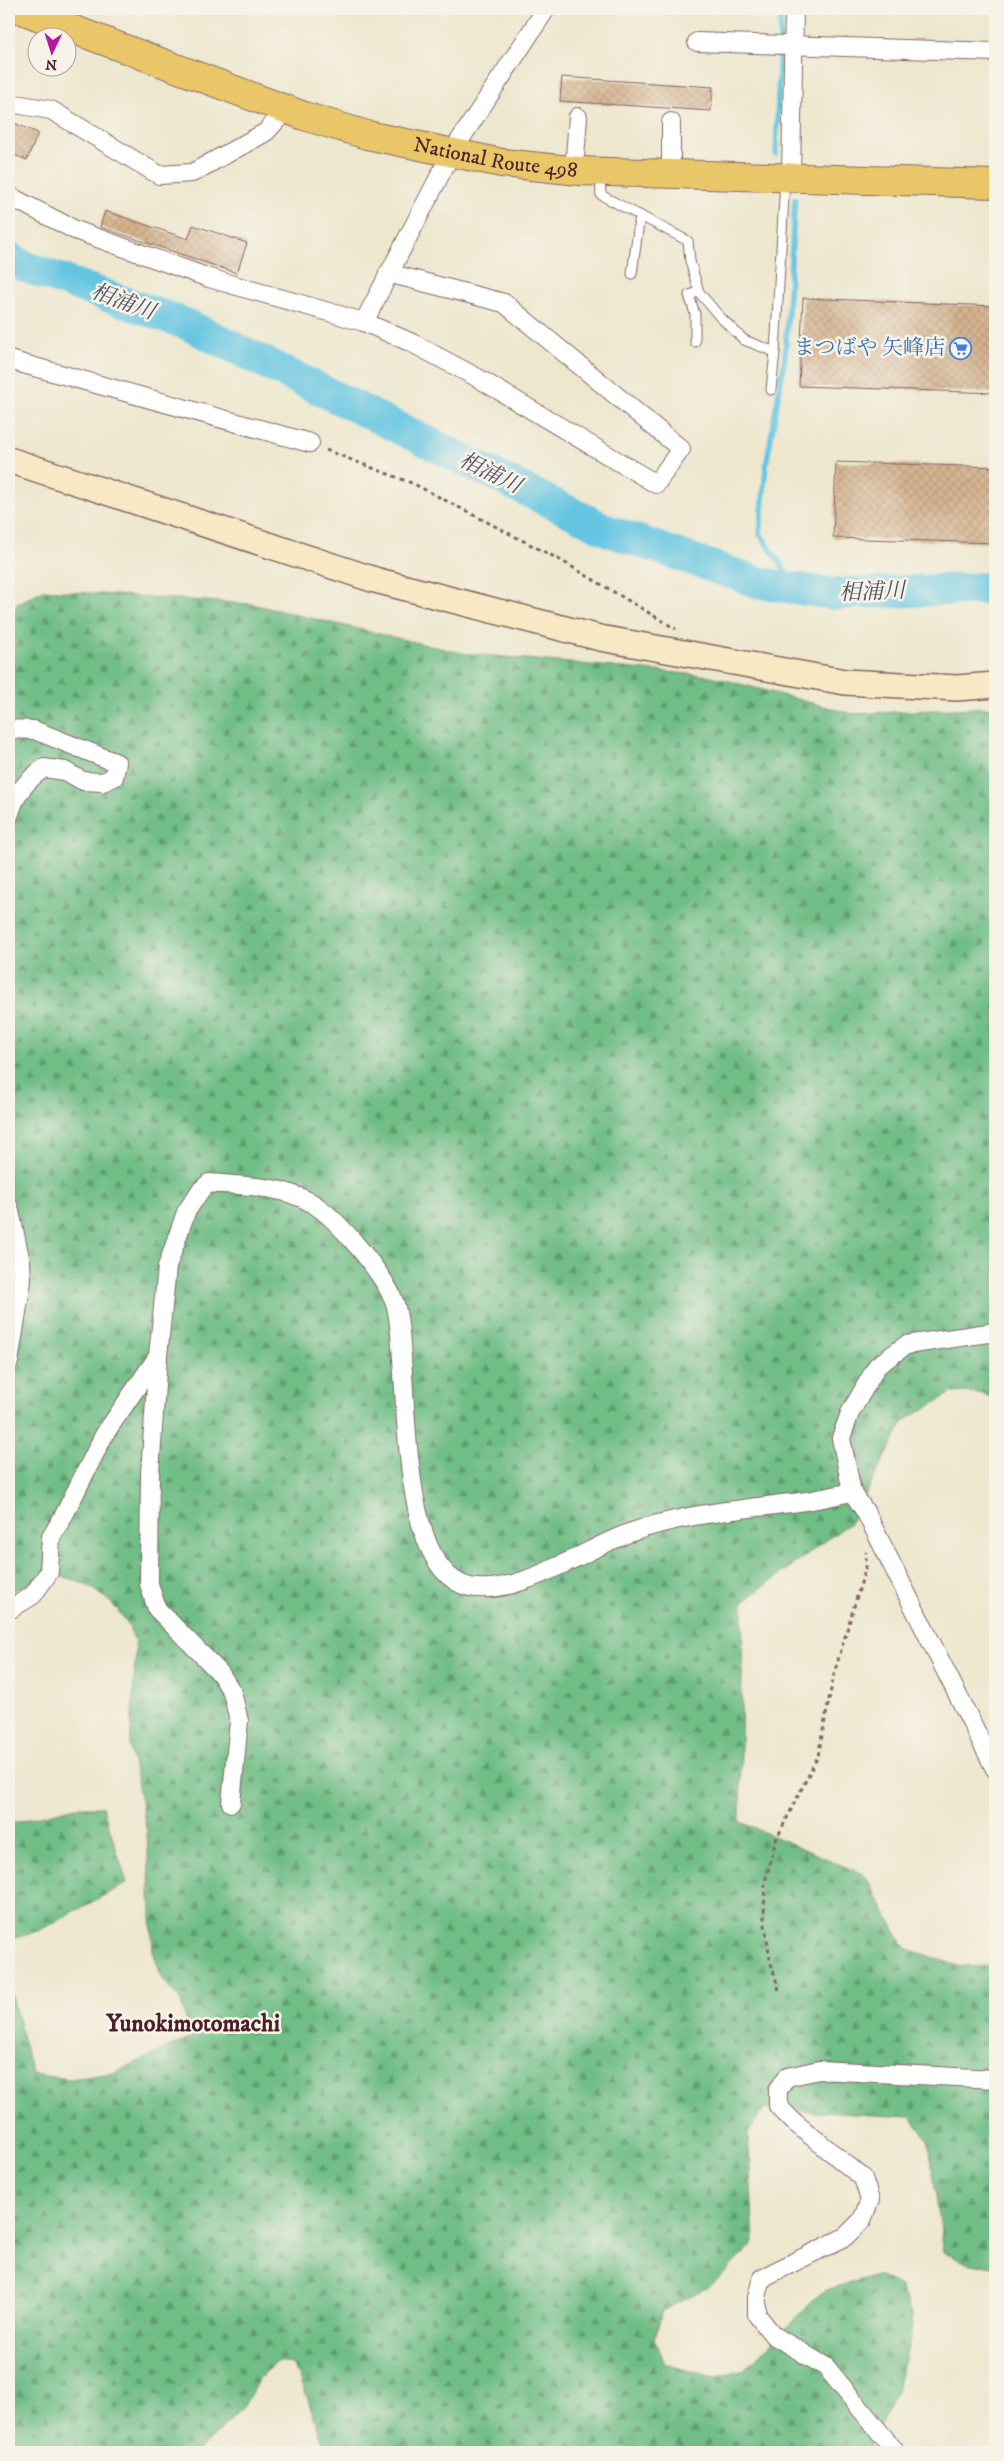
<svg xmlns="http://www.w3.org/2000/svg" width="1004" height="2461" viewBox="0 0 1004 2461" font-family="'IM FELL DW Pica','Noto Serif JP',serif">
<defs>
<pattern id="forest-firs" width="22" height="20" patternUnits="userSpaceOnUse" patternTransform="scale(1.25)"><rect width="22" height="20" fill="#6fbd86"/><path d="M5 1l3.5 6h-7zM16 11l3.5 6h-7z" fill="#5d996e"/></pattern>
<pattern id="building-cross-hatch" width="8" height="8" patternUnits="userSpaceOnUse" patternTransform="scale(1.25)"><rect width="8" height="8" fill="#d5b490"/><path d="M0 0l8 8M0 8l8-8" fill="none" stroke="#b89a7c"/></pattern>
</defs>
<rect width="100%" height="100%" fill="#f7f3e8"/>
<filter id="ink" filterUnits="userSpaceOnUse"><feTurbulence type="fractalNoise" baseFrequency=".02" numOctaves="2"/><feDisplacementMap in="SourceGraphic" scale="10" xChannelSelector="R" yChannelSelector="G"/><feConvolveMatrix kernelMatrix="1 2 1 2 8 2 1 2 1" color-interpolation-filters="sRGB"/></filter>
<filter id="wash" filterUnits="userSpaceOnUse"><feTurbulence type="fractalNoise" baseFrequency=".0096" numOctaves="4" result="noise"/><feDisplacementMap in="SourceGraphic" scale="20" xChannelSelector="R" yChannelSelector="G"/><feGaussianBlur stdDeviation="1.12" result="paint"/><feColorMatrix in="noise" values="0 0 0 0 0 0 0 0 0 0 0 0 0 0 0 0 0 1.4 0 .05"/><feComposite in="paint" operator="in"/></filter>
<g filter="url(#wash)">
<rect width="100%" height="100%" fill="#ede7ce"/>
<g fill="url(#forest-firs)" stroke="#5c6e58">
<path d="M43,590l208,14 210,49 249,23 143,38 142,-7v692l-13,-6 -29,-1 -49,29 -53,101 -108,80 -3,220 125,53 40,73 56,19 31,-1 3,-2v303l-26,-3 -25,-12 -16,-113 -18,-22 -146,-8 -16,23 6,111 -41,41 -51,27 -7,28 10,25 52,14 27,-8 79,-79 54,-16 23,12 12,26 -2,26 -14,53 -29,60h-541l-26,-75 -9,-13 -14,-3 -20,21 -13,24 -47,46h-188v-468l23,90 38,5 43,-6 79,-36 -12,-37 -18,-22 -9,-26 -6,-120 -17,-85 6,-98c-5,-37 -43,-69 -80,-73 -8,0 -40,12 -47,17v-967l8,-22z"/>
<polygon points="76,1807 103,1807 127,1883 40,1930 9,1940 9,1824"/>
</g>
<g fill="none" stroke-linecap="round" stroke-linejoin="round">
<g stroke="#63c5e1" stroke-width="5.5">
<polyline points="776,154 781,9"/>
<polyline points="795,199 785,357 766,466 760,534 798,589"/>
</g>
<polyline stroke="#63c5e1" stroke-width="32" points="9,257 23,266 186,324 609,531 760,583 833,594 995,588"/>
</g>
<g id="blocks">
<g fill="url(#building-cross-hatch)">
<polygon points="562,77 713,87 711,111 560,101"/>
<polygon points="9,121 38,133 27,160 9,153"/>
<polygon points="105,211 188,239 193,225 247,243 237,273 100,227"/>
<polygon points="803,298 995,306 995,393 799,386"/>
<polygon points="836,462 995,467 995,543 833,538"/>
</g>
</g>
</g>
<g filter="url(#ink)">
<use href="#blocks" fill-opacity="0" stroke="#836564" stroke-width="1"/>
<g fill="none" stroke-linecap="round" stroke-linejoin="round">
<defs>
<g id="lane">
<polyline points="600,175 601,195 688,241 690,261 699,292 719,316 744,340 775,352 771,390"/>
<polyline points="632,274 640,215"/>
<polyline points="695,342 695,314 689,295 699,292"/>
<polyline points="775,352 785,180"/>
</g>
<g id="street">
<polyline points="697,42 995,52"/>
<polyline points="9,103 51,110 159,175 192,173 266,132 287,109"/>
<polyline points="574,171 578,117"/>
<polyline points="671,175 671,122"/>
<polyline points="791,176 794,9"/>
<polyline points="9,196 75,230 209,278 364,322 412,343 478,378 656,484 681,449 504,303 388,273"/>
<polyline points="364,322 452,152 546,9"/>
<polyline points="9,360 310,443"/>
<path d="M9,729l25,1 83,33 -3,14 -11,5 -20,-1 -18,-10 -21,-3c-18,13 -29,26 -35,48"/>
<polyline points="9,1207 21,1262 22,1281 9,1362"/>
<polyline points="995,1332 906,1345 877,1366 850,1413 841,1438 852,1492 865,1511 995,1769"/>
<polyline points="9,1610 33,1595 49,1572 51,1537 63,1517 104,1435 158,1356"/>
<path d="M231,1803l8,-82 -7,-29 -12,-19 -63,-64 -8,-25 1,-111 8,-117 9,-89 19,-55 14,-21 9,-8c34,3 70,2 101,19 26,14 78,76 86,105 15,61 -3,263 74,280 47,10 115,-38 159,-54 53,-19 107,-23 162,-30 21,-2 41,-7 61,-11"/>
<polyline points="896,2452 826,2367 773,2335 757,2315 757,2297 762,2278 845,2237 862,2220 870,2200 863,2178 794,2122 778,2106 778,2090 787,2077 819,2070 995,2079"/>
</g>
<polyline id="secondary" points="9,460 375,580 600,638 845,682 957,688 995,685"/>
<g id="highway">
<path id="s1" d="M19,9l285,107 63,19 135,28 77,8 416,13"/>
</g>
</defs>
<use href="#lane" stroke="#836564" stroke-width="11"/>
<use href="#street" stroke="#836564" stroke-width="20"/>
<use href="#secondary" stroke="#836564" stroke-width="28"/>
<use href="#highway" stroke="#836564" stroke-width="30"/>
<g stroke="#836564" stroke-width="3" stroke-dasharray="4 4" stroke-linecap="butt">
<polyline points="326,450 414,484 562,561 676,629"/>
<polyline points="779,1990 770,1960 764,1917 765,1882 776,1840 818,1756 834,1674 866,1566 866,1552"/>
</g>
<use href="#lane" stroke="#fff" stroke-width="9"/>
<use href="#street" stroke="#fff" stroke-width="18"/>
<use href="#secondary" stroke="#f6e9c3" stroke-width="25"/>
<use href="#highway" stroke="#e9c769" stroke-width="28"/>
</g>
</g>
<defs>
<symbol id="supermarket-ring" viewBox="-11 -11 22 22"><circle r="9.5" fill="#f7f3e8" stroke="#3f7fe0" stroke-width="1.5"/><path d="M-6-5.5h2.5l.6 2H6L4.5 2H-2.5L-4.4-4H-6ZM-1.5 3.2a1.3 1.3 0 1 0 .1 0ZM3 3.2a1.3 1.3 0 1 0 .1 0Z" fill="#3f7fe0"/></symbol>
</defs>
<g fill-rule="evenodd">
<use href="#supermarket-ring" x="948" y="336" width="25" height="25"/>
</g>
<g text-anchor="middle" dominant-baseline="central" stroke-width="5" stroke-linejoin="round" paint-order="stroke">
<g font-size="21" fill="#4a1f2b" stroke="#f7f3e8">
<text stroke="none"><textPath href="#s1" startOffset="501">National Route 498</textPath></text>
</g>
<g font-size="21" fill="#366cbe" stroke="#f7f3e8" text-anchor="end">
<text x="945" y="348">まつばや 矢峰店</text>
</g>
<g font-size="22" font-style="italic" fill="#525162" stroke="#f7f3e8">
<text transform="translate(123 302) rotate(20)">相浦川</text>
<text transform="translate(490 473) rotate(26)">相浦川</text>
<text transform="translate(872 592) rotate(-2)">相浦川</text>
</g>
<g font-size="24" font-weight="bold" fill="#4a1f2b" stroke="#f7f3e8">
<text x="193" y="2024">Yunokimotomachi</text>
</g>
</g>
<rect width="1004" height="2461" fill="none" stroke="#f7f3e8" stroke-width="30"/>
<g transform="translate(52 52) rotate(184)"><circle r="24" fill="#f7f3e8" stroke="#b29e9c"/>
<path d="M0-4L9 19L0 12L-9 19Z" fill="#b5179e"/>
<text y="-8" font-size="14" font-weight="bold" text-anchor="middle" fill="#4a1f2b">N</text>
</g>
</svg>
